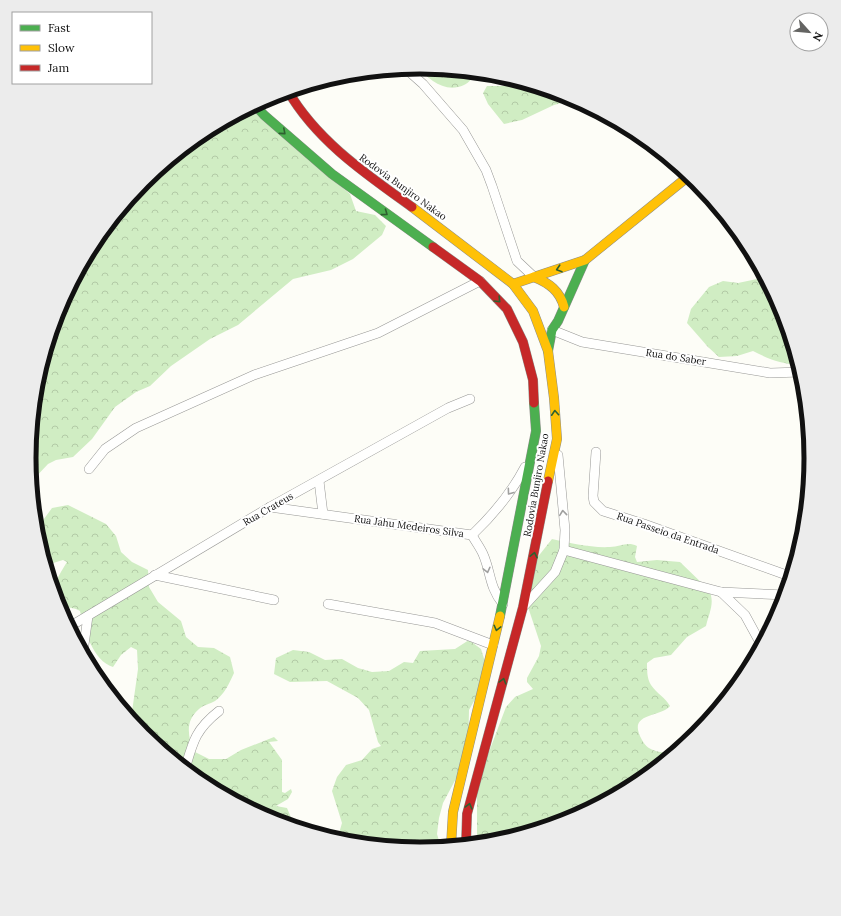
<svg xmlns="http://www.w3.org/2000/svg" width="841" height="916" viewBox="0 0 841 916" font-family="Lora,serif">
<defs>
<pattern id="forest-crowns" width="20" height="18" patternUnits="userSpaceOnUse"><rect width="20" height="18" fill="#d0edc3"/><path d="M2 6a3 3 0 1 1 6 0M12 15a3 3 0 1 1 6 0" fill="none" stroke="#b2caa6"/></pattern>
</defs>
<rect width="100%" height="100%" fill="#fdfdf7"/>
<g fill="url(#forest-crowns)">
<path d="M417,67h4l57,5c-4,4 -9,11 -14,13 -19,9 -35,-6 -47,-18z"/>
<polygon points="512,79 571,96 576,99 554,105 522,120 504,124 488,104 483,93 487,86 505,86"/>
<polygon points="246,109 257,113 350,194 356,211 375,215 386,226 382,235 353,259 331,270 293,279 238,325 210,339 171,366 150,386 136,392 115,407 92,439 73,457 56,460 48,464 31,482 29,458 37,381 59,308 95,240 144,181 203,132"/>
<path d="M766,277l16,31 17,57c-17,-1 -31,-6 -46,-14l-16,5 -18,1 -11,-10 -21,-24 4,-14 18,-22 14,-6 15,2z"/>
<path d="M68,505l38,19 10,12 5,16 11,10 16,8 1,17 9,15 23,19 5,16 12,10 16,1 16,9 4,16c-4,9 -10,22 -19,28 -5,3 -12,4 -16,8 -14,12 -11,26 -6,42l16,8h17l15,-9 33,-13 4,4 -9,1 13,18v32l3,1 6,-4 1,3 -4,7 -12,7 11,2 8,19c-58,-18 -125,-60 -164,-108l7,-50 -1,-19 -6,-3 -10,8 -8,12c-20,-6 -29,-38 -33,-56 -6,-4 -13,-3 -19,-6 -17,-9 0,-33 6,-43l-4,-2 -13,4 -5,-1 -9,-29 5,-11 11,-15z"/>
<path d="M552,539c19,4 38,9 58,8 10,0 17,-6 27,-1l-2,11 2,5 20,-2 23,2 28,27c8,12 1,24 -2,37l-19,11 -16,18 -17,3 -7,5c0,7 0,16 4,22 6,9 14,12 19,21 -10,12 -44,6 -28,34 7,13 19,12 33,13 -13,10 -25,23 -38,31 -49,29 -104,54 -160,60v-53l4,-18 25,-66 9,-10 18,-8 -6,-7v-4l12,-22 2,-10 -18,-54 6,-24z"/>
<polygon points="469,640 481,649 486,665 478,694 469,710 468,756 443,803 439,818 437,834 441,847 420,849 337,840 342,823 332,791 337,777 346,765 362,760 372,749 381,746 378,742 369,710 358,698 327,681 290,682 274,674 276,658 293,650 309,652 325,660 342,659 358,668 372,672 389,671 404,662 413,663 420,651 455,649"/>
</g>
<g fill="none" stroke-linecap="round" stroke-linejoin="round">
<defs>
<g id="street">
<polyline points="405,68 423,84 463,130 486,170 492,186 517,261 534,277"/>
<polyline points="552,330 582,342 770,373 801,372"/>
<polyline points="596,452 593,496 594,502 603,511 644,524 792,577"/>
<polyline points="89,469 105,449 136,428 254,375 378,333 480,281"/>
<polyline points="319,481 323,514"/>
<polyline points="270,507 472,535"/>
<path d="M472,535c21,-20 39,-41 53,-68"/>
<path d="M472,535c3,6 8,12 11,19 8,18 6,33 20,50"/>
<polyline points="564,550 721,592 786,595"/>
<polyline points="155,575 274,600"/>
<polyline points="721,592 745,615 762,646"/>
<polyline points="328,604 435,623 493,645"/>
<polyline points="525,605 555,572 564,550 565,530 558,455"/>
<polyline points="69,627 270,507 448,408 470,399"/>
<polyline points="83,652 88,616"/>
<path d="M185,769c8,-28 11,-40 34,-58"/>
</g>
<g id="fast">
<polyline points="255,105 264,115 332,174 433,247"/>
<polyline points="548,351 552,330 558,321 585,260"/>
<polyline points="500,616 536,431 534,403"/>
</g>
<g id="slow">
<polyline points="412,207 513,284 533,311 548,351 554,398 557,439 548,481"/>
<path d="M534,277c15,6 26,14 30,30"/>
<polyline points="513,284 585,260 690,175"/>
<polyline points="451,846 453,812 500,616"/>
</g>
<g id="jam">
<path d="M288,91c29,50 78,83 124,116"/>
<polyline points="433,247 480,281 507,309 523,342 533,380 534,403"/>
<polyline points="466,845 467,814 523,607 548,481"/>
</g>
</defs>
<use href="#street" stroke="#979795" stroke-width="10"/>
<use href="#fast" stroke="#8e8e8b" stroke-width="10"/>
<use href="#slow" stroke="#8e8e8b" stroke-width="10"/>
<use href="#jam" stroke="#8e8e8b" stroke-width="10"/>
<use href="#street" stroke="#fffffe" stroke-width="9"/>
<use href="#fast" stroke="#4caf50" stroke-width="9"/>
<use href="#slow" stroke="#ffc107" stroke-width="9"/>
<use href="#jam" stroke="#c62828" stroke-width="9"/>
</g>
<defs><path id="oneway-chevron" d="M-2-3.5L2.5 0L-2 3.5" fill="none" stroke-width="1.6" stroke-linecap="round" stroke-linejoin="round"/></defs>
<g stroke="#2e6030">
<use href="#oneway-chevron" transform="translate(283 132) rotate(41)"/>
<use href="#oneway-chevron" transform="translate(385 213) rotate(36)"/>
<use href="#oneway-chevron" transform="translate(559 269) rotate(162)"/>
<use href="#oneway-chevron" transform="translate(498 300) rotate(46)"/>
<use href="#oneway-chevron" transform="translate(555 413) rotate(-94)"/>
<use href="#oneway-chevron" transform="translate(534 555) rotate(-78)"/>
<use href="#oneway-chevron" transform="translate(497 628) rotate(104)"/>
<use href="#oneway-chevron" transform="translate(503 681) rotate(-75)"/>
<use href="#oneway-chevron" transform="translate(469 806) rotate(-75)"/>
</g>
<g stroke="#a0a09f">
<use href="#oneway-chevron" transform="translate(510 492) rotate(126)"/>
<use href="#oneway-chevron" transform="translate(563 513) rotate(-96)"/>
<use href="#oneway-chevron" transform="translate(487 570) rotate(76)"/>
</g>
<g text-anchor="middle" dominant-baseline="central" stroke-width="4" stroke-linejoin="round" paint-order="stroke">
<g font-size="10" fill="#111" stroke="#fff">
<text transform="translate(403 187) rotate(36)">Rodovia Bunjiro Nakao</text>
<text transform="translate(676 357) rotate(9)">Rua do Saber</text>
<text transform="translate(536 485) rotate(-80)">Rodovia Bunjiro Nakao</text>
<text transform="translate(268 509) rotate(-30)">Rua Crateus</text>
<text transform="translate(409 526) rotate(8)">Rua Jahu Medeiros Silva</text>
<text transform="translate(668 533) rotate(19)">Rua Passeio da Entrada</text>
</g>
</g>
<path d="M0 0H841V916H0ZM36 458a384 384 0 1 1 768 0a384 384 0 1 1-768 0Z" fill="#ececec" fill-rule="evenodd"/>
<path fill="none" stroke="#111" stroke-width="5" d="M36 458a384 384 0 1 1 768 0a384 384 0 1 1-768 0Z"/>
<rect x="12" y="12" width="140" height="72" fill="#ffffff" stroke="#a0a0a0"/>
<rect x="20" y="25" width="20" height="6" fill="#4caf50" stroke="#a0a0a0"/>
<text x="48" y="32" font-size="12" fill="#111111">Fast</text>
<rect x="20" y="45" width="20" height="6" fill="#ffc107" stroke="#a0a0a0"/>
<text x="48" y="52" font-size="12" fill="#111111">Slow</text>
<rect x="20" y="65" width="20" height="6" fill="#c62828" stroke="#a0a0a0"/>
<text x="48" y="72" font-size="12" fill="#111111">Jam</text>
<g transform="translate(809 32) rotate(117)"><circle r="19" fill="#ffffff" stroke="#a0a0a0"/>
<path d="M0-3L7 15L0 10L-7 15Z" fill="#646462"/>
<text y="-6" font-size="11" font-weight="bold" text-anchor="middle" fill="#111111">N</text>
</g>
</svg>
